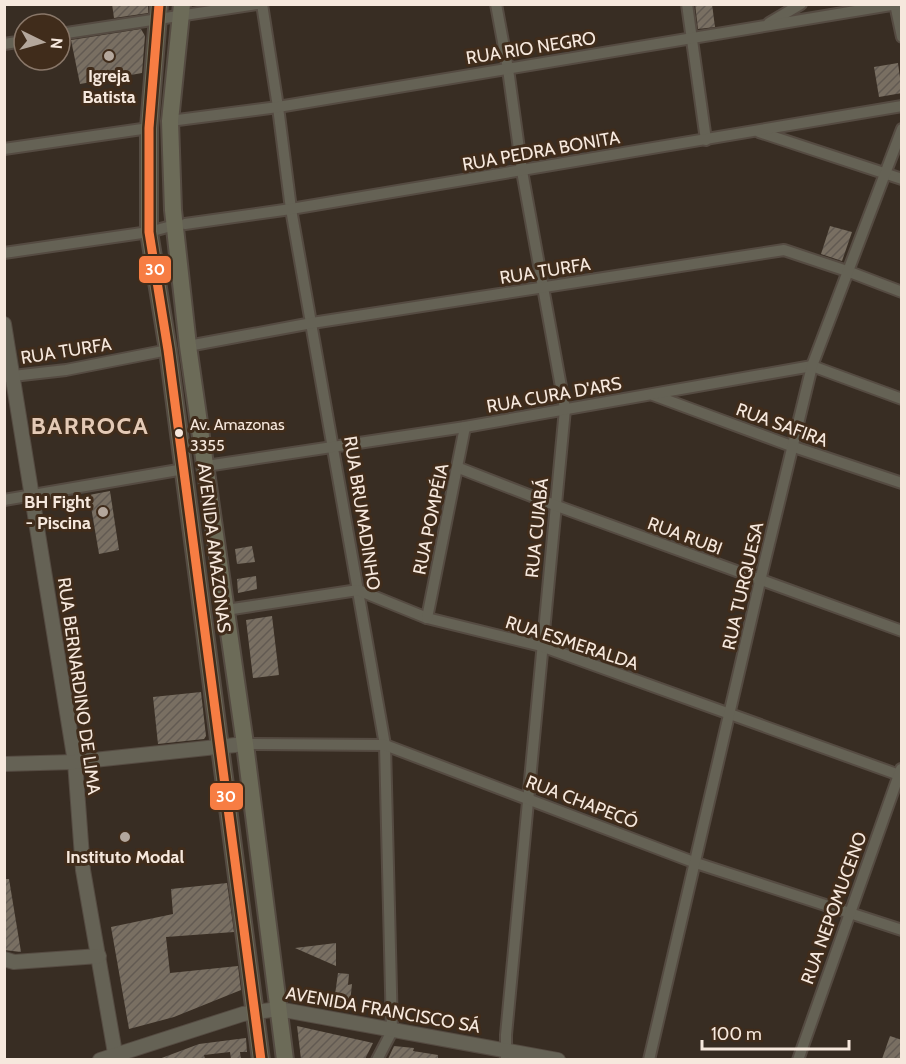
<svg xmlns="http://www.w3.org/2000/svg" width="906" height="1064" viewBox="0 0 906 1064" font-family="Cabin,sans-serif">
<defs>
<pattern id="building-hatch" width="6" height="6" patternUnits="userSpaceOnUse" patternTransform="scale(1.5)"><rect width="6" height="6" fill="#796f62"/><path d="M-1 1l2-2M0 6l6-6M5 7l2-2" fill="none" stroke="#625a52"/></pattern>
</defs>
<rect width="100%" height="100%" fill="#382d23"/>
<g fill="url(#building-hatch)">
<polygon points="112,4 148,4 148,13 114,18"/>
<polygon points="695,4 712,4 715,27 698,29"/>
<polygon points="141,29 145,36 142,73 80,84 71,40"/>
<polygon points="898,63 902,93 879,97 874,67"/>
<polygon points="830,226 852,232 842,261 821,254"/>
<polygon points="110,491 119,550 99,554 89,495"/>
<polygon points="252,546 255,562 237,564 235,549"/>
<polygon points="256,576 257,589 238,593 237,579"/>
<polygon points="272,616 279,675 253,678 246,620"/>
<polygon points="201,692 206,736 204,739 158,744 153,697"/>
<polygon points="4,879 9,879 21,952 4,950"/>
<polygon points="227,883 234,932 166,937 170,973 238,966 241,990 174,1017 129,1029 111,927 173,914 171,889"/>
<polygon points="336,943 336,966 295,948"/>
<polygon points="338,973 349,974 348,985 352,984 350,1003 334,1002"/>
<polygon points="297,1026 373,1043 365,1059 301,1059"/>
<polygon points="890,1036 902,1040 902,1059 882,1059"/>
<polygon points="246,1038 247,1052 240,1052 241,1059 231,1059 230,1052 204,1055 205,1059 159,1059 199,1044"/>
<polygon points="394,1046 414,1048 413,1051 438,1055 438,1059 388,1059"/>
</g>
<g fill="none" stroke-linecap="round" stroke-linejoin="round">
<defs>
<g id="minor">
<polyline points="262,4 278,107 291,209 385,745 392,1031 377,1060"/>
<polyline points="496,4 508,69 522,171 565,409 506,1035 506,1060"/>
<polyline points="687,4 706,140"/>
<polyline points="895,4 902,37"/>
<polyline points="769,23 801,4"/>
<polyline points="60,34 257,4"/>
<polyline points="4,44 24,41"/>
<polyline points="170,121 278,107 897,4"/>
<polyline points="759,132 902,179"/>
<polyline points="4,149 149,128"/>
<polyline points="185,224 291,209 902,106"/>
<polyline points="4,253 149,232 175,225"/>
<polyline points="188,346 312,323 784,250 847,271 902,292"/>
<polyline points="4,377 66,370 168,350"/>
<polyline points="653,395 794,447 902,483"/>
<polyline points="206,466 465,427 812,366 902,399"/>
<polyline points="459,468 557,506 902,631"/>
<polyline points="4,500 184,469"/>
<polyline points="226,610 358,590 427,618 541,646 902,776"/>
<polyline points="427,618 465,427"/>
<polyline points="245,744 385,745 696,863 902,930"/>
<polyline points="649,1060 760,581 812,366 902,129"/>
<polyline points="798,1060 901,769"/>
</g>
<g id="tertiary">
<polyline points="4,324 75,762 83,870 115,1053"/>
<polyline points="4,764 75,762 245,744"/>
<polyline points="4,959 14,962 99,956"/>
<polyline points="100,1060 243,1014 278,1009 558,1060"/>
</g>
<g id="primary">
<polyline points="159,4 149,128 149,232 168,350 261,1060"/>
<polyline points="182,4 170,121 173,210 188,346 245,744 285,1060"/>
</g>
</defs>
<use href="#minor" stroke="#554b42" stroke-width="14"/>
<use href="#tertiary" stroke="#554b42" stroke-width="16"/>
<use href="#primary" stroke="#554b42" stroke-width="20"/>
<use href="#minor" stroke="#656255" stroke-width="10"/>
<use href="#tertiary" stroke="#656255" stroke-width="14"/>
<use href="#primary" stroke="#6c6b58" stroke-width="16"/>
<defs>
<polyline id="bus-1" points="159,4 149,128 149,232 168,350 261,1060"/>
</defs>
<use href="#bus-1" stroke="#402c1b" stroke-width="14"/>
<use href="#bus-1" stroke="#f77d43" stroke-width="9"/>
</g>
<g fill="#b4a79c" stroke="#402c1b" stroke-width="2">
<circle cx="109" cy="56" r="6"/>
<circle cx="103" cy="512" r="6"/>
<circle cx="125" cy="837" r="6"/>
</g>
<circle fill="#f6e8dd" stroke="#402c1b" stroke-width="2" cx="179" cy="433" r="5"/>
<g text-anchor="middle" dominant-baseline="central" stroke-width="6" stroke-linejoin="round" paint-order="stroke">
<g font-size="16" fill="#f6e8dd" stroke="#402c1b" text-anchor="start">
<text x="190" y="424">Av. Amazonas<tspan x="190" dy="21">3355</tspan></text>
</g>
<g font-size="18" fill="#f6e8dd" stroke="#402c1b">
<text transform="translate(531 48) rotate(-9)">RUA RIO NEGRO</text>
<text transform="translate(541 151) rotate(-10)">RUA PEDRA BONITA</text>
<text transform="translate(545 271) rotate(-9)">RUA TURFA</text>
<text transform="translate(66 351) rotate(-9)">RUA TURFA</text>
<text transform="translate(554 395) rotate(-10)">RUA CURA D'ARS</text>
<text transform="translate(782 425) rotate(20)">RUA SAFIRA</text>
<text transform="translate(362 513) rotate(81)">RUA BRUMADINHO</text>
<text transform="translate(431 519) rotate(-78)">RUA POMPÉIA</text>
<text transform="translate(537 528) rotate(-84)">RUA CUIABÁ</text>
<text transform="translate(685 536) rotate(20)">RUA RUBI</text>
<text transform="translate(214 548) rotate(83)">AVENIDA AMAZONAS</text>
<text transform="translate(743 586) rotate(-77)">RUA TURQUESA</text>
<text transform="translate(572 643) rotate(18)">RUA ESMERALDA</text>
<text transform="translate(79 686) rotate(82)">RUA BERNARDINO DE LIMA</text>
<text transform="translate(582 802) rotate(21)">RUA CHAPECÓ</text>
<text transform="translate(834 908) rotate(-70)">RUA NEPOMUCENO</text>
<text transform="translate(383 1010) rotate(10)">AVENIDA FRANCISCO SÁ</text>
</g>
<g font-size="18" font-weight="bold" fill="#f6e8dd" stroke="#402c1b">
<text x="109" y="76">Igreja<tspan x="109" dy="21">Batista</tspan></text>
<text x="91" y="502" text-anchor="end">BH Fight<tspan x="91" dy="21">- Piscina</tspan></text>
<text x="125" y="857">Instituto Modal</text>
</g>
<g font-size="24" font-weight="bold" letter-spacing="1.5" fill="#e4cab6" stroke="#402c1b">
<text x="90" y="425">BARROCA</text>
</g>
</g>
<g stroke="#402c1b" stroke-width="2">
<rect x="138" y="255" width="34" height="29" rx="6" fill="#f77d43"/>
<rect x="209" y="782" width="35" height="29" rx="6" fill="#f77d43"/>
</g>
<g font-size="16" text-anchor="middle" font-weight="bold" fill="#fff">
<text x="155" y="275">30</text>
<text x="226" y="802">30</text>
</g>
<rect width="906" height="1064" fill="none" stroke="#f6e8dd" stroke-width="12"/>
<g transform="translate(42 42) rotate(95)"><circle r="28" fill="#402c1b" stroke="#897769" stroke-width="1.5"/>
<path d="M0-4.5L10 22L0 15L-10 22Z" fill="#b4a79c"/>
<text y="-9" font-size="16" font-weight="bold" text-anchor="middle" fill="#f6e8dd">N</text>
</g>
<path d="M702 1040v9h147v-9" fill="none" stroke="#f6e8dd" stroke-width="3"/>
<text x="711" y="1040" font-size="18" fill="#f6e8dd" stroke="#402c1b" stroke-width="4.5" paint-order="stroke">100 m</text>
</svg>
